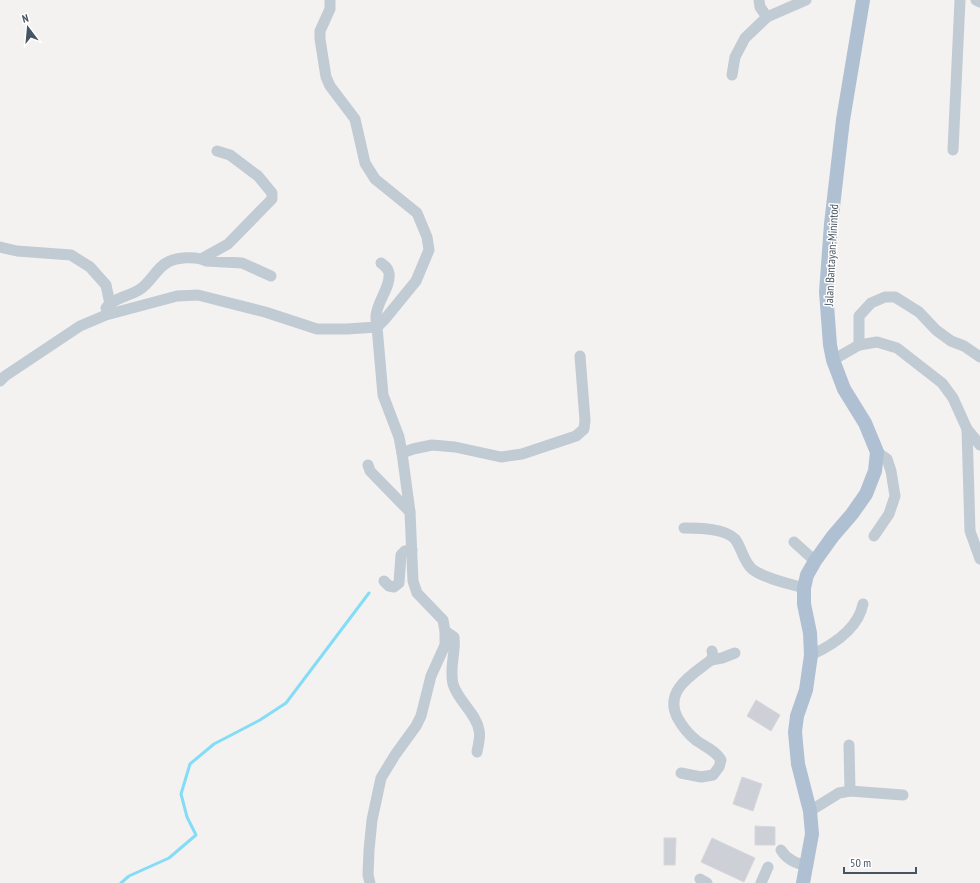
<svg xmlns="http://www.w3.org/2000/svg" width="980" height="883" viewBox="0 0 980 883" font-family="'PT Sans Narrow',sans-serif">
<rect width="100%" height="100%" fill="#f4f1f1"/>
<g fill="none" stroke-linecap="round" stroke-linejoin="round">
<polyline stroke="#85dcf6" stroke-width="3" points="121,883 129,876 169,858 196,835 187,817 181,794 190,764 214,744 260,720 286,703 369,593"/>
</g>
<g fill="#cdd0d6" stroke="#d5d7dd">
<polygon points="756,700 780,715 771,731 747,716"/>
<polygon points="742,777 762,784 753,811 733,804"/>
<polygon points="755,826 775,827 775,845 755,845"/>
<polygon points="664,838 676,838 675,865 664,865"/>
<polygon points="712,838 755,858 744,882 701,862"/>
</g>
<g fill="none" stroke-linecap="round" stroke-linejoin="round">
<g stroke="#c1cbd4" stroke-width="11">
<polyline points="330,0 330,9 320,31 320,39 326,77 330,86 355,119 365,163 375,179 417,213 427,237 429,250 416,281 385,319 377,327 383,395 399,437 402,453 410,512 413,581 417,593 443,620 445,631 445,645 431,676 421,716 416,726 395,755 381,778 372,820 369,850 368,875 370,883"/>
<polyline points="759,0 760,7 767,17"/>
<polyline points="976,0 980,2"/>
<polyline points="732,75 735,57 745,38 767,17 806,0"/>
<polyline points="953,150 960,0"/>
<polyline points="217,151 230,155 258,176 272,193 272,199 228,244 201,259 206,261 242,263 271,276"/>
<polyline points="0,247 17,251 71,255 90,267 106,285 110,304"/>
<path d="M106,308c6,-9 23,-12 33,-18 12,-7 18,-24 31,-29 9,-4 22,-4 31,-2"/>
<polyline points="859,345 859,316 871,303 885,297 895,297 919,312 936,330 951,341 964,346 980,357"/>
<polyline points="833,360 859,345 877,342 897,348 942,383 953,398 967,429 970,531 980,559"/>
<path d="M0,381l5,-5 75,-50 26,-11 71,-19 21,-1 67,17 52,17h30l30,-2c-1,-3 -1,-7 -1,-10 0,-15 15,-29 13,-44 -1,-5 -4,-7 -8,-10"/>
<polyline points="967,429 980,445"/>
<polyline points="402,453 413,449 432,445 455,447 501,457 522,454 576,436 584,429 585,420 580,356"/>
<polyline points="368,465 370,471 410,512"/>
<path d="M684,528c14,0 41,0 51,11 7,9 8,22 17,30 11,9 38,15 52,19"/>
<polyline points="874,536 889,514 895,496 891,471 887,459 877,452"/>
<polyline points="794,542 815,561"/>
<polyline points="384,581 389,586 394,587 399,583 401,555 405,551 412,550"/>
<path d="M445,631l9,6c2,16 -5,30 -1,47 5,17 23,29 26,46 2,7 -1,15 -2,22"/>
<path d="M811,655c22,-10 47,-26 52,-51"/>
<polyline points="711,660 722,658 735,653"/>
<polyline points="849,745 850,791"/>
<path d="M681,773l20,4 12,-2 6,-8 2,-7c-5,-9 -15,-13 -24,-19 -8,-6 -15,-15 -20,-24 -13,-27 16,-43 34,-57l2,-4 -1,-5"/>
<polyline points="810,811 839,793 850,791 903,795"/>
<path d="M781,850c6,10 15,13 26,16"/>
<polyline points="700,879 707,883"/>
<polyline points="761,883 768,867"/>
</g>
<polyline stroke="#afc0d3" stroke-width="14" points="803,883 812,834 810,811 798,764 795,732 797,716 806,690 811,655 810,633 804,604 804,588 807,575 815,561 833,536 852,514 866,494 875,471 877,452 865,423 844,389 833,360 830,345 826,292 831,224 843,120 863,0"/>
</g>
<g text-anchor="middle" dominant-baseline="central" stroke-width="3" stroke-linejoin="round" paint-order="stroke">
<g font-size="12" fill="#475461" stroke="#fff">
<text transform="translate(831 255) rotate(-87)">Jalan Bantayan-Minintod</text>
</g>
</g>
<g transform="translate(28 28) rotate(344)" stroke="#ffffff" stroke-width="3" paint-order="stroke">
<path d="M0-3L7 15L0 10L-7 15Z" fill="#475461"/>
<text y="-6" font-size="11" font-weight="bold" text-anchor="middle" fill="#475461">N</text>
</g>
<path d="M844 867v6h72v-6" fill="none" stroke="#475461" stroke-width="2"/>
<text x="850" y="867" font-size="12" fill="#475461" stroke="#ffffff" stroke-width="3" paint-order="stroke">50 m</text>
</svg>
